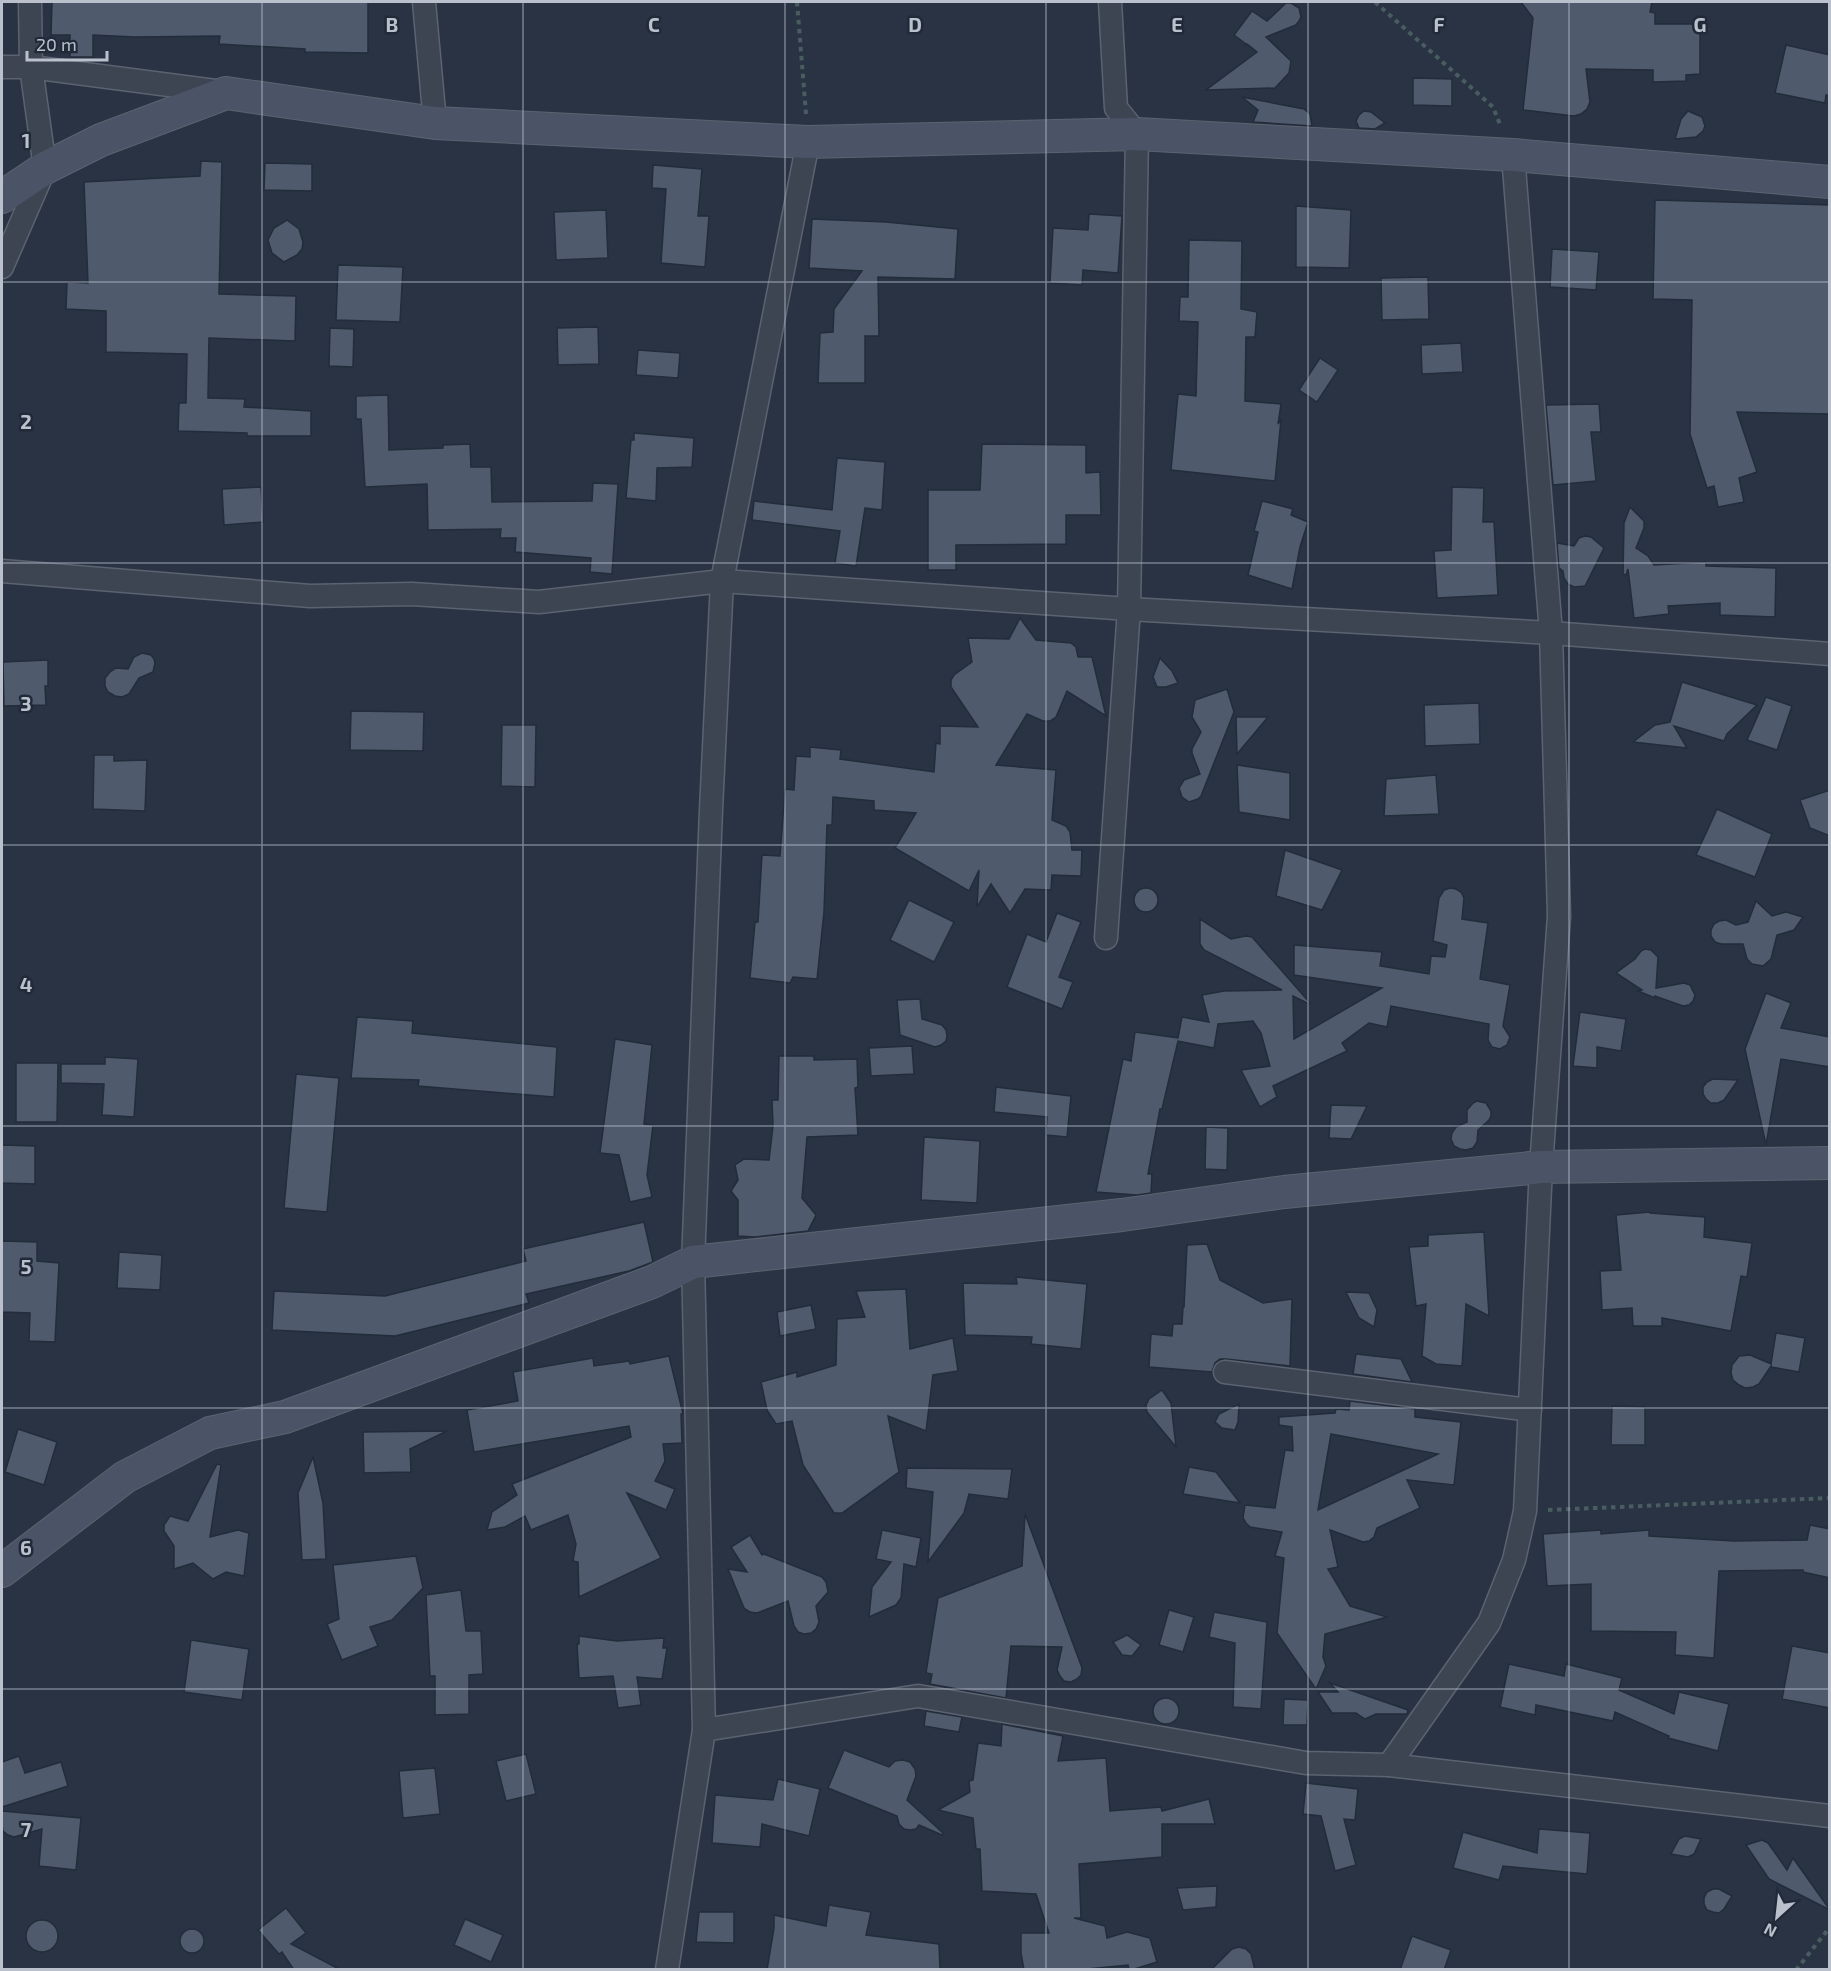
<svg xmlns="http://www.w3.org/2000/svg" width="1831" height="1971" viewBox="0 0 1831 1971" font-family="'Exo 2',sans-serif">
<rect width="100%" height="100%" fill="#293343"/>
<g fill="#4f5a6c" stroke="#232c3a" stroke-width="1.5" fill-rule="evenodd">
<polygon points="52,2 368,2 368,53 305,52 305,49 219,44 220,36 135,37 93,35 93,57 70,57 70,35 51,35"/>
<polygon points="1521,2 1652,2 1650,12 1655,13 1655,24 1700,24 1700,74 1686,75 1686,81 1653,82 1653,70 1586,69 1590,102 1587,109 1581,114 1574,116 1523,110 1533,18"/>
<polygon points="1286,3 1291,3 1299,8 1301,17 1299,21 1296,25 1266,37 1291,61 1289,73 1275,88 1206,90 1257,52 1247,44 1244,46 1246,44 1234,35 1252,11 1267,21"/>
<polygon points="1786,45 1830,55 1830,96 1826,95 1825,103 1775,93"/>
<polygon points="1413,78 1452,79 1452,106 1413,105"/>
<polygon points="1242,97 1304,109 1310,114 1312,126 1253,122 1258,110"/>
<polygon points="1364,111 1371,112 1385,123 1375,129 1359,128 1356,121 1359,115"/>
<polygon points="1688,111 1702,117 1705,126 1703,131 1696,137 1675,139 1681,119"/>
<polygon points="201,161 222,162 219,294 296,296 295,341 209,338 208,398 245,399 244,407 311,411 311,436 247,436 247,433 178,431 179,403 186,403 187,354 106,352 106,311 66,309 67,282 88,283 84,182 200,176"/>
<polygon points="265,163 312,164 312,191 264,190"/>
<polygon points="653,165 702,169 698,216 709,216 705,267 661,263 666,189 652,188"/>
<polygon points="1655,200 1830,205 1830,414 1737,412 1757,472 1739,478 1744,502 1718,507 1714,486 1707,488 1690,434 1692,300 1653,299"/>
<polygon points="1296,206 1351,210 1349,268 1296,267"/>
<polygon points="606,210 608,258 556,260 554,212"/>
<polygon points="1089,214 1122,216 1118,273 1083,270 1082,285 1050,283 1053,228 1088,230"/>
<polygon points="812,219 886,222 958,229 955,279 878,277 879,336 865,336 865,383 818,383 820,333 833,332 834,309 862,271 809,268"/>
<polygon points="287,220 299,229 303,242 302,249 297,255 284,262 272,253 268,240 274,228"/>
<polygon points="1189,240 1242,241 1241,309 1257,312 1255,337 1246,337 1245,401 1281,404 1278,424 1281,420 1275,481 1171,470 1178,394 1196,396 1198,322 1179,321 1180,297 1188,297"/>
<polygon points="1552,249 1599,252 1596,290 1550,287"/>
<polygon points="338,265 403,267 400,322 336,320"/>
<polygon points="1428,277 1429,319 1382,320 1381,278"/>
<polygon points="598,327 599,364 558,365 557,328"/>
<polygon points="330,328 354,329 353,367 329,366"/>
<polygon points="1461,343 1463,372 1422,374 1421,345"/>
<polygon points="638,350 680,353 678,378 636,375"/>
<polygon points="1320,358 1338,370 1317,402 1299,390"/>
<polygon points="388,395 389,450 443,448 443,445 470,444 471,467 491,467 492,502 592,501 593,483 618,484 612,574 590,572 591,558 515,552 516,538 500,538 501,529 428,530 427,484 365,487 361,419 356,419 356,396"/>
<polygon points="1599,404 1601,432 1591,432 1596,481 1553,485 1546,405"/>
<polygon points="634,433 694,438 692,467 657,468 656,501 626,498 631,440 634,440"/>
<polygon points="982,444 1086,445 1086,473 1100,472 1101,515 1066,515 1066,544 956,545 956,570 928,570 928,490 980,490"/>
<polygon points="837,458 885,462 882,510 865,508 856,566 835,563 840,531 752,520 754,501 832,510"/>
<polygon points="261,487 263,522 224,525 222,489"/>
<polygon points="1452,487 1484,488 1483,522 1494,522 1498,595 1437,598 1434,551 1451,550"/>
<polygon points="1262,501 1293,509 1291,515 1308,522 1300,547 1292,589 1248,575 1258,532 1254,531"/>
<polygon points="1630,507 1644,521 1644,528 1636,548 1648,556 1654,565 1706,562 1706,566 1776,568 1775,617 1720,615 1720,603 1668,606 1669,614 1634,618 1628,569 1626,575 1623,574 1624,523"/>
<polygon points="1585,536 1591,537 1604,548 1585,586 1574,587 1568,584 1564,578 1563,571 1559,568 1557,543 1574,546 1579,538"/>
<polygon points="1020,618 1036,640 1071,643 1076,647 1078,657 1092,657 1106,716 1067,691 1056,717 1050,721 1043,721 1027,714 996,765 1056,770 1052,820 1066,826 1070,832 1072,850 1082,850 1081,876 1052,875 1051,890 1025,889 1010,913 991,884 977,907 979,870 969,891 895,848 916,813 874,810 874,801 833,797 832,825 827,825 824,912 817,979 793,977 790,983 750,978 755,922 758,922 762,855 780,856 785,789 794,790 796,756 810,757 810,747 841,750 840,759 934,772 936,743 940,744 940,726 978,727 951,687 951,680 954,675 972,662 968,638 1009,639"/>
<polygon points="142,653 151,655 154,659 155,663 153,672 139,678 129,694 122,697 115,696 108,692 105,686 105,678 110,672 116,668 128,669 134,657"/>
<polygon points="1160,658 1172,671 1178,683 1166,687 1157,687 1153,677"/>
<polygon points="48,660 48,686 45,686 46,705 4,706 3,662"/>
<polygon points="1682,682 1757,705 1727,734 1724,741 1674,726 1687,748 1633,742 1655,725 1670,722"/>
<polygon points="1227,689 1234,712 1201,796 1198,799 1189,802 1182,797 1179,788 1184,780 1200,774 1192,753 1192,749 1201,732 1192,717 1195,700"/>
<polygon points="1766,697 1792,706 1777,750 1747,740"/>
<polygon points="1479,703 1480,744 1425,746 1424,705"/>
<polygon points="351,711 424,712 423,751 350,750"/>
<polygon points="1236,717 1268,717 1237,754"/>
<polygon points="502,725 536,725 535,787 501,786"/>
<polygon points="94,755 114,755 114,761 147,760 145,811 93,809"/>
<polygon points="1237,765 1290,773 1290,820 1239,812"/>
<polygon points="1436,775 1439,814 1384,816 1386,779"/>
<polygon points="1830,790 1830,836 1810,828 1800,800"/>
<polygon points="1717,809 1772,834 1755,877 1696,855"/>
<polygon points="1285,850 1342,870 1322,910 1276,896"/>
<circle cx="1146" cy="900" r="12"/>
<polygon points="1450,888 1456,889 1461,892 1464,898 1462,919 1488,923 1480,979 1510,985 1503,1026 1510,1037 1507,1045 1500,1049 1492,1047 1488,1040 1489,1024 1391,1006 1387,1027 1369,1023 1342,1043 1347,1051 1273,1086 1277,1097 1260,1107 1241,1070 1270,1066 1261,1033 1253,1021 1218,1024 1214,1048 1178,1041 1162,1109 1160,1109 1148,1174 1152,1174 1151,1193 1137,1195 1096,1192 1123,1059 1131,1061 1135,1032 1178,1038 1182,1017 1209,1022 1202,995 1224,991 1282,990 1204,950 1200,944 1200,919 1231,939 1246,936 1252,937 1310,1003 1309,1004 1293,996 1294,1039 1382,988 1294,975 1294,945 1382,952 1380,966 1429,974 1431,956 1445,957 1447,945 1433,941 1439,898 1444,890"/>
<polygon points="909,900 954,922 934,962 890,940"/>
<polygon points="1756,901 1772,916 1786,912 1803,917 1794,930 1777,935 1771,959 1763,966 1752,964 1747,959 1743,944 1721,944 1715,942 1711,936 1711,930 1714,924 1719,921 1726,920 1736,925 1748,922"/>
<polygon points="1057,913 1081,922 1059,977 1073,982 1062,1009 1007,987 1027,934 1046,942"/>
<polygon points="1645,949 1651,950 1658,957 1656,988 1684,983 1690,985 1695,995 1693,1001 1689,1005 1683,1006 1655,996 1655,998 1638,991 1642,990 1616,973 1635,959 1641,951"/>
<polygon points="1766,993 1791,1003 1781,1028 1830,1037 1830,1067 1781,1059 1766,1145 1745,1049"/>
<polygon points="920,999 922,1019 942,1025 946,1030 947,1036 946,1041 941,1045 935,1047 900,1035 897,1000"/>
<polygon points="1580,1012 1626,1019 1621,1051 1597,1047 1597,1068 1573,1066"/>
<polygon points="357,1017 413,1021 412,1033 557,1047 554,1097 418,1086 419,1080 351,1078"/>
<polygon points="615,1039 652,1045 644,1124 653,1125 647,1175 652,1197 630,1202 619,1155 600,1153"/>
<polygon points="912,1046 914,1074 871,1076 869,1048"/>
<polygon points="779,1056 814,1056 814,1060 857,1059 858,1087 855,1088 858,1135 807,1137 802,1198 816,1215 808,1231 755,1237 738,1236 738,1200 731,1191 738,1180 735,1165 744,1159 769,1160 773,1126 772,1100 778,1100"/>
<polygon points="105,1057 138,1059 134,1117 102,1115 104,1084 61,1083 61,1064 105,1064"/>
<polygon points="16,1063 58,1063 57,1122 16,1122"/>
<polygon points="296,1074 339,1078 327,1212 284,1208"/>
<polygon points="1713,1079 1738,1080 1724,1100 1718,1103 1711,1103 1706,1099 1703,1094 1703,1087 1707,1082"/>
<polygon points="996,1087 1071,1096 1067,1137 1046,1135 1047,1117 994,1112"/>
<polygon points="1477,1101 1486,1103 1491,1111 1491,1116 1489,1120 1478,1130 1477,1142 1473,1148 1466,1150 1460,1149 1454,1146 1451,1139 1452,1133 1456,1127 1467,1122 1467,1110 1473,1103"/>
<polygon points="1331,1105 1367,1106 1351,1139 1329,1138"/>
<polygon points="1206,1127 1228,1128 1227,1170 1205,1169"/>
<polygon points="924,1137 980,1141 977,1203 921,1200"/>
<polygon points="2,1145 35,1146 35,1184 2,1183"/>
<polygon points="1650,1212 1650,1213 1705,1217 1704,1237 1752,1243 1747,1277 1741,1276 1731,1331 1662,1318 1662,1326 1633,1326 1632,1308 1602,1310 1600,1271 1621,1270 1616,1215"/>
<polygon points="644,1222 653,1262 629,1271 526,1294 529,1303 395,1336 272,1330 274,1291 385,1296 526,1261 523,1249"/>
<polygon points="1484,1232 1489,1316 1466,1304 1462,1366 1436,1364 1422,1356 1426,1304 1416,1306 1409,1247 1428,1246 1428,1235"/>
<polygon points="2,1241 37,1242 37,1261 59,1263 55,1342 29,1341 30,1313 2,1312"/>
<polygon points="1207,1244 1220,1280 1263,1303 1292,1299 1290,1366 1226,1359 1220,1359 1215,1363 1212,1372 1149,1367 1151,1334 1172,1336 1173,1324 1182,1324 1183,1307 1184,1307 1187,1245"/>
<polygon points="119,1252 162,1255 160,1290 117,1288"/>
<polygon points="1016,1277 1087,1284 1081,1349 1031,1344 1032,1337 965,1335 963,1283 1017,1284"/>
<polygon points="906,1289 910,1349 953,1338 958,1371 933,1375 926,1431 888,1416 899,1472 842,1513 834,1513 803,1465 792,1421 776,1424 767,1410 761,1382 797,1372 797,1377 836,1365 837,1319 865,1317 856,1291"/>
<polygon points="1346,1292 1369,1293 1377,1310 1374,1327 1359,1318"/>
<polygon points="811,1305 816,1329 780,1336 777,1312"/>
<polygon points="1776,1333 1805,1338 1799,1372 1771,1367 1771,1366 1759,1384 1753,1387 1745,1388 1739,1385 1733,1380 1731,1373 1732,1365 1739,1356 1750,1355 1771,1364"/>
<polygon points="1356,1354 1401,1359 1412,1382 1353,1374"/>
<polygon points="669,1356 683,1414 681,1414 682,1443 663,1444 665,1461 655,1481 675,1489 666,1510 627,1493 661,1558 579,1597 578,1562 573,1561 576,1544 568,1515 531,1530 525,1516 505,1527 487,1530 492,1512 517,1495 512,1484 631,1437 629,1426 474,1452 467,1410 518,1401 513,1372 593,1358 594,1366 629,1361 630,1364"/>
<polygon points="1162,1390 1171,1403 1176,1447 1147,1412 1146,1405 1149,1399"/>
<path d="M1350,1401l65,8v8l46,5 -7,63 -47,-5 13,28 -43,20 -3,9 -5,4 -6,1 -33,-12 8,37 -10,2 22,37 37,11 -62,17 -2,23 3,9 -10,23 -39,-56 7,-75 -9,-2 7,-24 -32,-5 -4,-4 -3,-5 2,-13 30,3 10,-58 8,1 -1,-24 -13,-2v-8l56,-4 1,-4 13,1zM1331,1434l64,12 43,8 -120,56z"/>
<polygon points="1239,1404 1238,1422 1235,1430 1222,1428 1215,1422 1219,1414"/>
<polygon points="1612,1406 1645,1407 1645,1445 1611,1445"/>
<polygon points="18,1429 57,1442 44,1485 5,1472"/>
<polygon points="447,1431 410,1449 411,1472 364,1473 363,1432"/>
<polygon points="313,1457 323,1503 326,1559 302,1560 298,1493"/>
<polygon points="217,1464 221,1465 210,1537 238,1530 249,1533 244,1576 226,1572 213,1579 193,1563 174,1569 174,1546 164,1531 164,1525 170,1516 188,1521"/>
<polygon points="1189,1467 1216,1472 1240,1503 1183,1494"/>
<polygon points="907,1468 1012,1469 1008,1499 969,1494 964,1513 928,1562 933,1492 906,1488"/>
<polygon points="1025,1514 1082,1668 1081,1675 1077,1679 1071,1682 1064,1681 1060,1676 1057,1670 1062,1647 1011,1646 1006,1698 930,1684 932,1674 926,1673 938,1598 1022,1566"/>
<polygon points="1810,1525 1830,1529 1830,1578 1803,1572 1803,1570 1719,1571 1714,1658 1675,1655 1676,1632 1591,1631 1591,1584 1547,1586 1543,1534 1601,1530 1601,1534 1649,1530 1649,1536 1734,1541 1807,1540"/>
<polygon points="882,1530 921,1538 916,1567 904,1564 901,1598 896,1605 869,1617 872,1587 891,1562 876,1559"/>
<polygon points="750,1535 762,1555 764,1554 822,1577 826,1582 828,1592 816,1606 819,1622 816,1629 811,1633 804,1634 798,1632 794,1626 788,1601 757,1613 750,1612 744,1608 728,1569 747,1572 731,1547"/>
<polygon points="416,1556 423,1588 392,1620 370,1627 378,1646 342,1660 327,1624 339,1619 333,1565"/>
<polygon points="461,1590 466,1631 481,1631 483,1674 469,1675 469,1714 435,1715 435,1676 430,1676 426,1595"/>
<polygon points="1169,1610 1194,1617 1183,1652 1159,1645"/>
<polygon points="1214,1612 1267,1622 1261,1709 1233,1707 1235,1643 1209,1637"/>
<polygon points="1127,1635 1141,1645 1132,1656 1122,1655 1113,1642"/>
<polygon points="579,1636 617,1641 664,1638 663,1648 667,1648 662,1679 637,1677 641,1705 618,1708 613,1676 579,1678 577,1644 579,1644"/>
<polygon points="191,1640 249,1649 242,1700 184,1692"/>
<polygon points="1792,1646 1830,1653 1830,1708 1782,1699"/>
<polygon points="1509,1664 1564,1676 1566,1664 1622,1678 1619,1690 1674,1714 1679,1692 1729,1704 1718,1751 1668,1738 1669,1736 1615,1712 1613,1721 1536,1705 1535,1715 1500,1707"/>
<polygon points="1330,1683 1408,1710 1407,1714 1376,1714 1365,1719 1356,1713 1332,1713 1318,1692 1338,1692"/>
<circle cx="1166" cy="1711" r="13"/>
<polygon points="1284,1699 1308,1700 1307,1725 1283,1725"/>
<polygon points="926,1711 962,1717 959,1732 924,1726"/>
<polygon points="1002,1724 1063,1736 1058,1761 1106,1758 1110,1811 1161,1807 1162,1811 1209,1799 1215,1824 1162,1824 1162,1857 1079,1864 1081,1918 1074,1918 1105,1926 1107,1938 1127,1932 1150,1938 1157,1962 1131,1970 1129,1970 1128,1965 1077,1970 1024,1970 1021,1953 1021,1933 1049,1933 1036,1894 982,1891 980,1849 976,1849 973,1818 938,1810 970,1792 969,1781 973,1780 978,1743 1001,1746"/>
<polygon points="844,1750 889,1767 895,1761 903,1760 910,1762 915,1769 916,1776 907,1800 943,1833 942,1835 919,1825 916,1829 910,1830 904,1829 899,1824 897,1816 828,1788"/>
<polygon points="526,1754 536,1794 506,1801 496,1761"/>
<polygon points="19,1756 25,1773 61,1762 68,1786 2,1807 2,1762"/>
<polygon points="435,1768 440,1814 403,1818 399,1771"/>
<polygon points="778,1779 820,1789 809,1836 762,1824 760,1847 712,1843 715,1795 773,1800"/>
<polygon points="1306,1783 1358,1789 1355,1820 1344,1819 1356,1865 1335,1871 1321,1816 1303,1814"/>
<polygon points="2,1811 81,1818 76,1870 39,1866 42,1829 14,1837 8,1835 3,1831 2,1825"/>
<polygon points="1539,1829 1590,1833 1587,1874 1503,1866 1499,1880 1453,1868 1463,1832 1537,1853"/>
<polygon points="1685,1836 1701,1839 1694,1854 1688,1857 1671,1854 1679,1839"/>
<polygon points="1762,1840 1768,1843 1787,1870 1793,1858 1830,1910 1769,1879 1746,1845"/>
<polygon points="1217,1886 1216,1907 1183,1910 1177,1888"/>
<polygon points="1713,1889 1719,1889 1732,1896 1724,1909 1719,1913 1713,1912 1707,1910 1704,1904 1704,1898 1707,1892"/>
<polygon points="829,1905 871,1912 866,1935 939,1944 940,1970 767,1970 774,1928 774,1915 826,1926"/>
<polygon points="286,1908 306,1933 291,1944 341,1970 294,1970 282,1952 279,1954 258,1930"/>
<polygon points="699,1912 734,1912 734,1943 696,1942"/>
<polygon points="465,1919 503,1935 491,1962 454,1945"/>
<circle cx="42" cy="1936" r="16"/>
<circle cx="192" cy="1941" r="12"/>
<polygon points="1412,1936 1451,1950 1444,1970 1400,1970"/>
<polygon points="1239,1947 1246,1949 1251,1954 1255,1970 1211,1970 1232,1949"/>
</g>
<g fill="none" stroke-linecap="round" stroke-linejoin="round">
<defs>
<g id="street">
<polyline points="424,2 435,123"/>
<polyline points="2,67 31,67 223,92"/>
<polyline points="2,267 45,168 31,67 30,2"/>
<polyline points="2,571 310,596 412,594 539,602 722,581 1129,609 1551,633 1830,654"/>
<polyline points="1106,938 1129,609 1137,134 1116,108 1110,2"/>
<polyline points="1225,1372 1530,1410"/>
<polyline points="704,1730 918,1696 1306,1763 1389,1765 1830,1816"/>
<polyline points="1389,1765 1489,1623 1514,1560 1525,1511 1541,1167 1559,916 1551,633 1513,155"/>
<polyline points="667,1970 704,1730 693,1262 711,810 722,581 808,142"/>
</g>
<g id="secondary">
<polyline points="2,197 45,168 101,140 226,93 435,123 808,142 1137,134 1513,155 1830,182"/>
<polyline points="2,1571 125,1477 210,1433 285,1417 652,1282 693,1262 1122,1215 1284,1192 1541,1167 1830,1163"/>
</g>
</defs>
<use href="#street" stroke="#5b6370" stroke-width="25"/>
<use href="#secondary" stroke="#5b6370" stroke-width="34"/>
<g stroke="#495d61" stroke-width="4" stroke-dasharray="4.5 4.5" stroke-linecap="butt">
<polyline points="797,2 806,114"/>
<polyline points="1375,2 1493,107 1501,127"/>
<polyline points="1548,1510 1830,1498"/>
<polyline points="1796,1970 1830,1927"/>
</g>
<use href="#street" stroke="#3d4553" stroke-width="22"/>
<use href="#secondary" stroke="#4b5466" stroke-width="32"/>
</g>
<path fill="none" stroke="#bac1cd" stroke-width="1.5" stroke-opacity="0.55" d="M262,2v1968M523,2v1968M785,2v1968M1046,2v1968M1308,2v1968M1569,2v1968M2,282h1828M2,563h1828M2,845h1828M2,1126h1828M2,1408h1828M2,1689h1828"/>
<g font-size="20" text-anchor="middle" font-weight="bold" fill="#bac1cd" stroke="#212a39" stroke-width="5" stroke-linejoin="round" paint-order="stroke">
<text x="392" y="32">B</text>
<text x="654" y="32">C</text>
<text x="915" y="32">D</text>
<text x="1177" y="32">E</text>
<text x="1439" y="32">F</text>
<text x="1700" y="32">G</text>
<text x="26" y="148">1</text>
<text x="26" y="429">2</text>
<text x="26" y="711">3</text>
<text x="26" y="992">4</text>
<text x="26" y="1274">5</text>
<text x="26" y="1555">6</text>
<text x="26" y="1837">7</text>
</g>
<rect width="1831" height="1971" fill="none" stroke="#bac1cd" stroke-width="6"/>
<g transform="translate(1777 1917) rotate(207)" stroke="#212a39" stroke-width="4.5" paint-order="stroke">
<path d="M0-4.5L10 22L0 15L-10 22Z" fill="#bac1cd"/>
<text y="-9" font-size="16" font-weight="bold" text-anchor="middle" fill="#bac1cd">N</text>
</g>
<path d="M27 51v9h80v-9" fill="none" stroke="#bac1cd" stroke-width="3"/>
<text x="36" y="51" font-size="18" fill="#bac1cd" stroke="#212a39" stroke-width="4.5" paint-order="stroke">20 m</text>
</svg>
